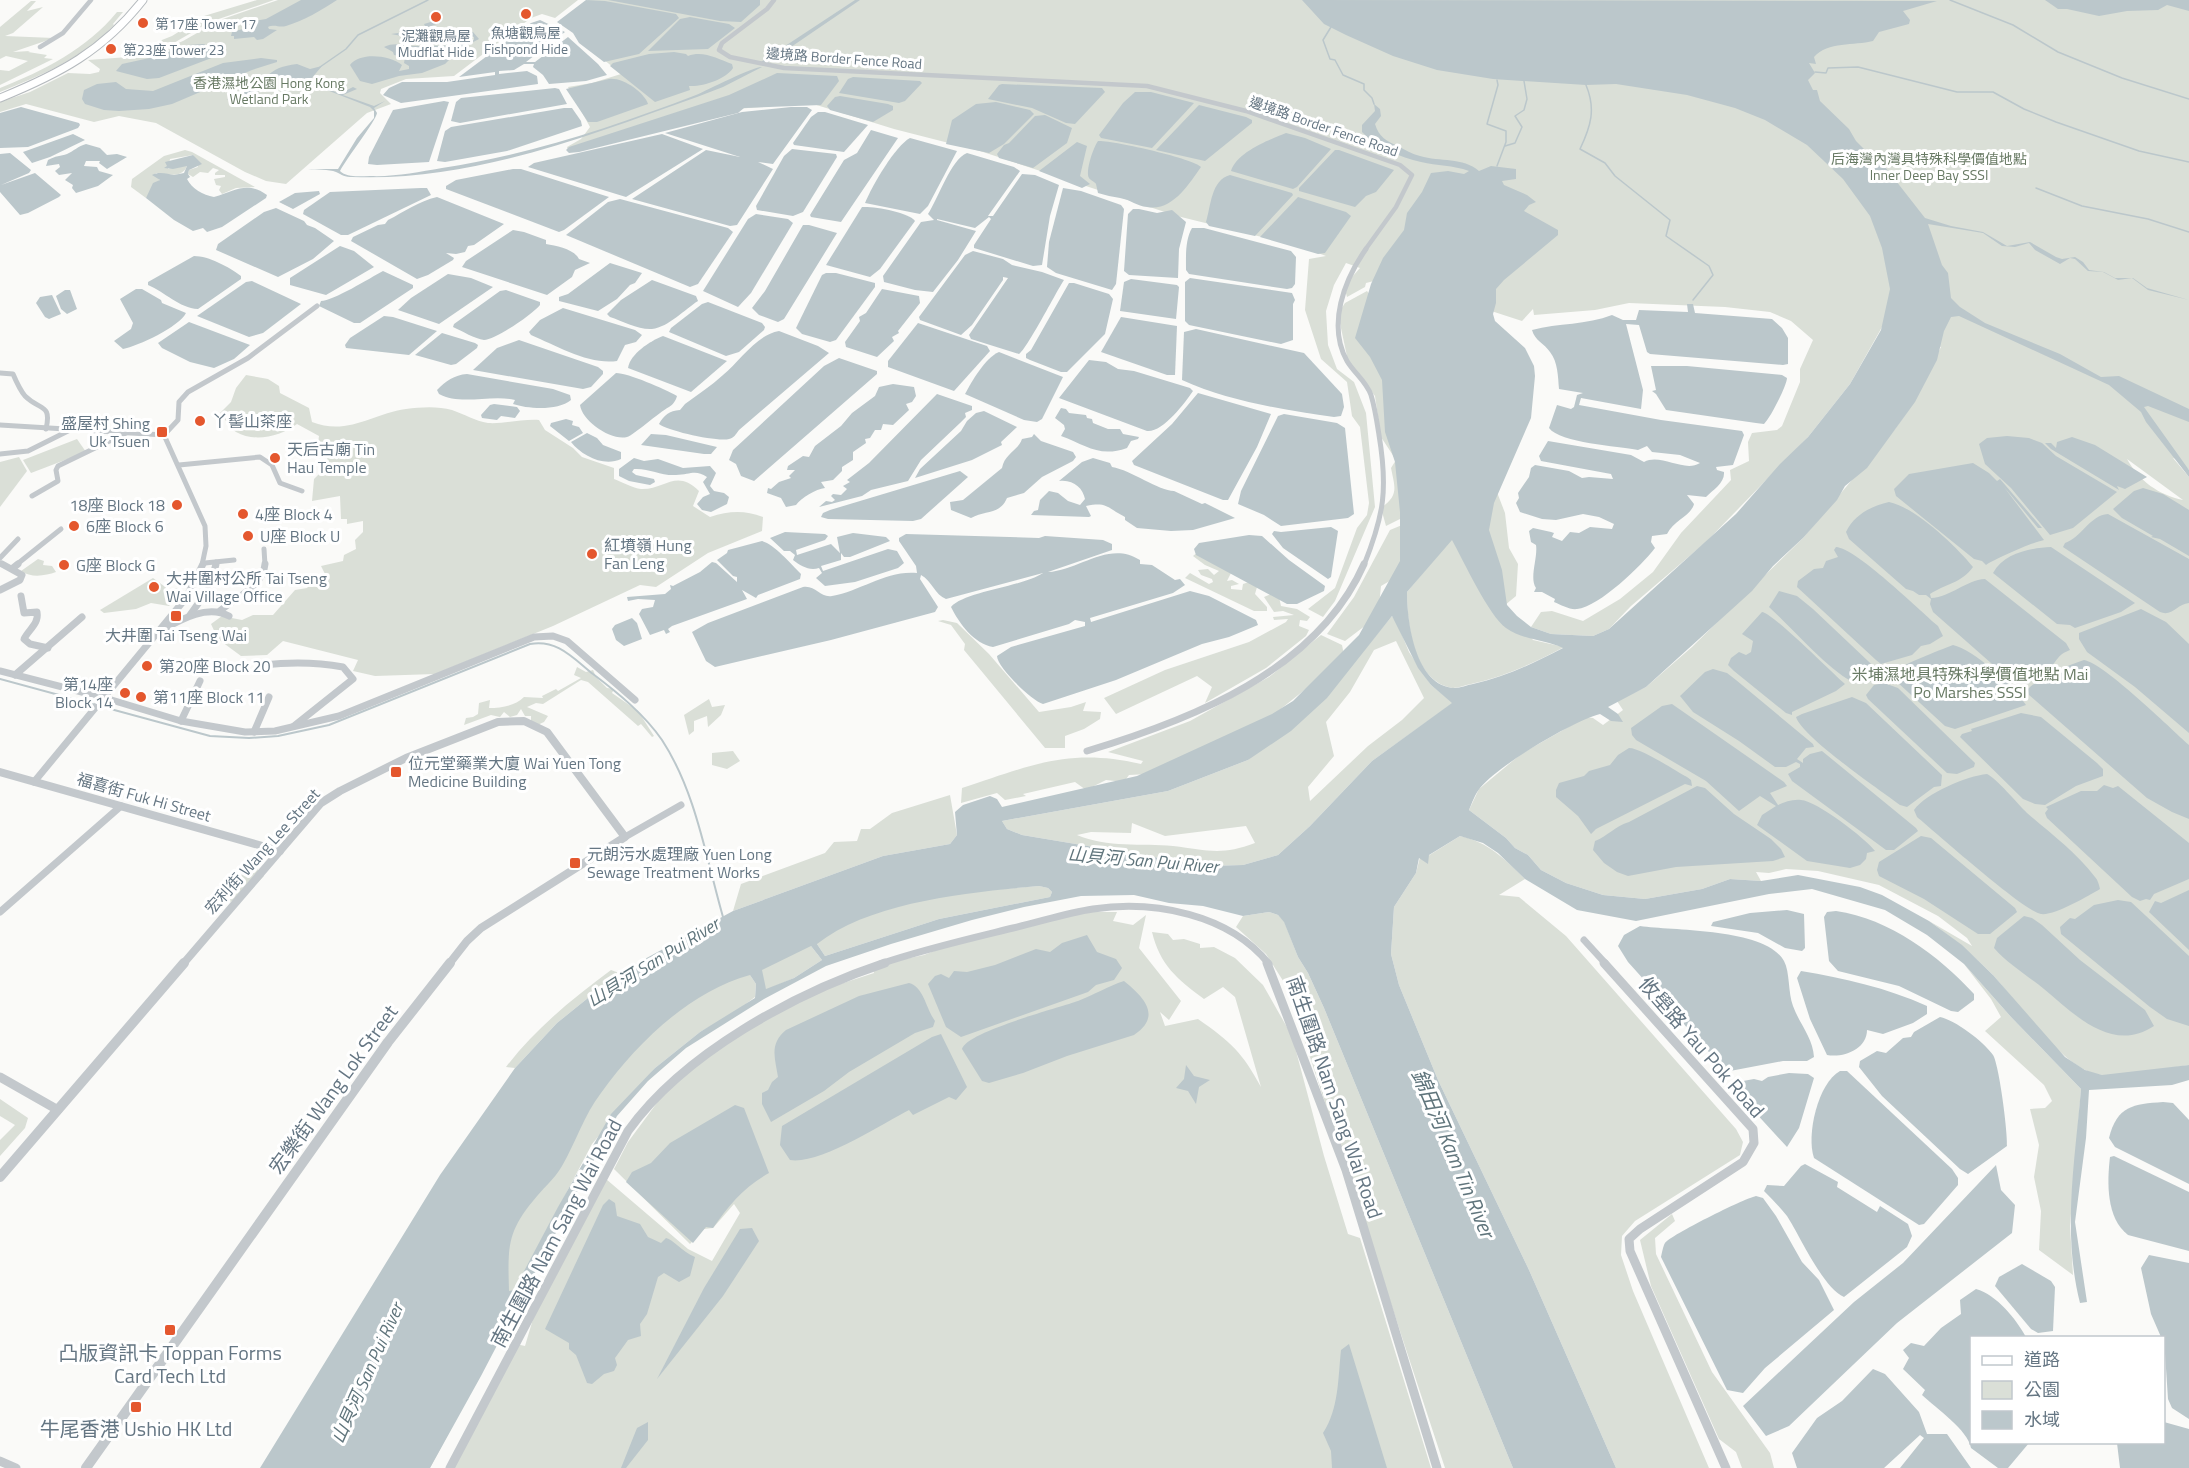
<svg xmlns="http://www.w3.org/2000/svg" width="2189" height="1468" viewBox="0 0 2189 1468" font-family="'Titillium Web','Noto Sans TC',sans-serif">
<rect width="100%" height="100%" fill="#fafaf8"/>
<g fill="#dadfd7" fill-rule="evenodd">
<polygon points="257,0 274,0 210,22 172,44 124,55 172,36 204,16"/>
<polygon points="278,0 578,0 555,18 542,14 531,18 454,76 406,79 381,89 380,93 391,104 367,113 286,184 266,181 245,172 156,123 119,116 94,122 26,104 0,112 0,102 30,92 68,73 90,74 99,72 100,69 88,60 128,57 161,50 183,41 220,20"/>
<path d="M588,0h1601v470l-9,-10 -7,-2 16,19v588c-28,4 -59,12 -87,10 -38,-3 -84,-73 -110,-101 -20,-20 -41,-37 -63,-53l43,25 -5,-8 -29,-22 -59,-31 -61,-14 -32,-2 -17,4 -13,-1 5,9 -31,-2 -28,10 -57,10 -42,-4 -37,-12 -25,-13 -13,-15 -13,-7 -9,-10 -37,-28 10,-21 42,-35 65,-37 7,1 10,7 20,-15 -6,-9 29,-14 46,-40 111,-109 92,-109 14,-20 32,-62 -59,-20 -32,57 -42,53 -102,105 -75,64 -22,23 -16,7 -42,-2 -20,-7 10,-15 11,-1 31,10 37,-22 33,-27 28,-39 50,-53 -1,-10 19,-9 -1,-19 4,-9 25,-3 5,-4 18,-44v-13l13,-29 -22,-19 -21,-9 -45,-5 -96,-4 -34,7 -61,5 -1,-6 -11,12 -40,-13 -108,-27 -8,2 -1,4 -18,10 -3,-11 16,-18 -14,-5 -12,22 -8,26 2,34 9,24 17,13 12,31 9,94 -40,94 -12,16 -15,-8 27,-21 22,-60 10,-13 2,-12 -9,-76 -8,-11 -5,-34 -26,-23 -16,-49 4,-51 17,-3 -24,-9 -125,-31 -197,-65 -86,-22 -84,-26 -74,6 -168,41 -1,-3 14,-8 9,-12 -22,-40 24,-4 29,-9 -25,-21zM2127,459l56,41c-24,-5 -44,-19 -56,-41z"/>
<polygon points="31,1 36,1 27,11 43,7 13,33 5,36 54,38 13,52 30,51 28,52 47,55 44,58 53,59 0,85 0,70 9,71 28,61 6,56 0,59 0,27"/>
<path d="M117,12h6l-10,12 1,1c-29,32 -74,51 -114,67v-4c43,-17 87,-39 117,-76z"/>
<path d="M185,150l7,2 63,35 -19,1 -14,6 -3,-4 2,-4 -5,-1 -2,-6 11,-2v-2h-10v-2l4,-3 -6,-2 -5,5 -8,-1 -7,5 -5,-3 1,-4 9,-3 -5,-12 -23,4 -2,10 17,-4 2,1c-4,12 -20,9 -31,7l-1,2 5,5 -14,18 -15,-11 1,-8 32,-23z"/>
<path d="M1367,291l3,4 42,218 -26,13 -5,-18c18,-13 14,-20 10,-40l5,-8 -15,-23 -6,-41 -27,-35 -10,-47 7,-11z"/>
<path d="M246,375l22,4 11,7 1,7 29,15 3,14c35,14 60,-8 94,-13 15,-2 32,-3 46,1 12,4 23,11 36,13 16,1 33,-4 51,-3l6,10 28,18 9,9 32,11v11c8,3 19,9 27,10 24,1 35,-21 58,2l-6,15 17,11c19,-6 34,-7 53,0l-1,14 -54,22 -52,34 -16,-2 -87,41 -118,48 -60,2 -22,-5 5,-11 -75,-19 -16,14 -26,1 -23,-17 -7,-15 11,-8 20,4 11,-5h20l22,-25 12,-2 8,-9 10,-5 -4,-8 22,-5 1,-6 12,-6 -1,-9 8,-8v-11l-16,3v-5h-6l-1,-23 -28,5 2,-22 13,-13v-13l-9,-10 1,-7 -22,-12c-16,12 -42,19 -61,8 -6,-4 -11,-13 -16,-19l11,-11 5,-14z"/>
<polygon points="77,439 86,452 31,473 23,460"/>
<polygon points="19,457 27,471 0,507 0,462"/>
<polygon points="1495,487 1505,513 1509,548 1518,564 1516,596 1499,610 1478,533"/>
<polygon points="1419,518 1400,575 1381,586 1378,616 1345,641 1327,634 1354,597 1390,530"/>
<path d="M1453,537l80,103 31,7c-30,16 -60,30 -93,37 -6,1 -13,4 -18,4 -40,-6 -46,-65 -46,-96z"/>
<polygon points="1198,552 1231,573 1227,581 1232,580 1239,584 1231,586 1231,589 1242,590 1243,584 1249,582 1257,587 1255,594 1267,607 1267,611 1254,611 1185,578 1190,573 1209,584 1213,582 1212,579 1201,575 1198,570 1208,569 1214,575 1219,571 1205,565 1193,556"/>
<path d="M38,559l6,2 -1,4 9,1 4,6c-11,4 -25,6 -35,-1z"/>
<polygon points="153,578 168,589 180,588 177,597 169,606 151,603 136,609 104,613 100,610"/>
<polygon points="1271,594 1279,597 1281,606 1297,609 1310,617 1307,621 1300,620 1299,626 1309,630 1306,636 1266,668 1205,703 1212,687 1197,676 1116,714 1104,698 1165,670 1249,642 1286,622 1288,619 1274,620 1273,617 1294,615 1283,611 1274,612 1264,597"/>
<path d="M1392,616l5,7 12,29 22,33 22,18 -81,58 -62,65 -32,29 -35,10 -36,1 -185,-31 -15,-6 -5,-8 166,-30 80,-31 116,-110zM1396,641l28,57 -22,22 -34,26 -58,55 -2,-14 26,-31 -8,-34 24,-30 24,-42zM1132,823l33,13 81,-10 9,17c-34,13 -48,7 -82,3 -31,-3 -66,2 -96,-11l14,-3 40,1z"/>
<polygon points="943,620 957,623 989,654 1039,712 1071,707 1086,702 1083,711 1101,712 1100,719 1084,729 1065,736 1065,748 1045,748 964,650 965,644 951,625 938,621"/>
<path d="M1321,635l21,10 2,10 -22,21 -55,44 -118,54 -20,1 -5,7 -18,-2 -20,10 -11,-8 -52,12 3,2 -21,4 -8,-7 -36,10 1,-15c68,-22 106,-41 179,-24l2,-3 -35,-9 82,-31 79,-44z"/>
<path d="M577,667l9,5 7,-2 3,7 11,11 7,1 -2,4 26,18 16,25 -2,1 -11,-13 -3,2 -50,-44 -7,-2 -38,24 -7,-1 -9,4 21,9 -4,6 -13,6v-12h-6l-4,-7 -4,6 -7,2 -6,-5 -4,5 -9,-2 -27,10 2,-7 7,-1 5,-3 1,-11 11,-3 -1,8c12,0 26,-2 35,-11l19,1 -1,-2 14,-7 2,2 23,-13 -7,-3z"/>
<polygon points="709,699 712,707 725,705 721,715 708,727 707,716 694,721 694,731 689,735 684,715"/>
<polygon points="733,751 740,761 727,769 712,765 712,753"/>
<polygon points="950,795 957,835 950,844 883,856 733,911 741,884 825,853 834,842 857,841 861,829 870,829 892,813"/>
<path d="M1460,836c28,6 45,23 65,43l-26,16 20,2 47,39 170,193 7,13 -3,13 -105,66 -13,15 -1,19 12,36 76,177h-93l-87,-198 -91,-190 -39,-95 -8,-31 3,-47 22,-34 4,-16 8,-1z"/>
<polygon points="249,861 264,876 249,892 230,902 224,896 234,876"/>
<polygon points="1039,886 1048,888 1052,892 1050,897 939,919 825,956 817,944 811,946 822,960 794,978 766,990 763,981 750,975 756,984 755,997 734,1013 700,1032 655,1068 592,1144 521,1279 514,1291 509,1291 510,1319 430,1468 374,1468 388,1438 650,998 902,897"/>
<path d="M1091,912h26l-4,9 20,4 13,-10 -7,33 42,53 -12,19 -9,-8 5,14 33,-7c33,23 44,33 63,68l-26,-90 -12,-10 -19,12c-27,-20 -44,-34 -52,-67l16,2 5,6 11,-1 16,5v4l14,-1 21,11 28,27 29,51 32,120 24,78 12,4 71,230h-981l66,-124 9,2 8,-27 73,-140 82,70 24,12 28,-48 -6,-9 -21,24 -9,1 -14,15 -76,-75 14,-27 37,-50 32,-32 92,-55 42,-18 43,-14 -2,-7 52,-11 53,-21z"/>
<polygon points="1269,912 1278,915 1284,921 1298,957 1308,973 1324,1008 1513,1468 1445,1468 1287,987 1266,954 1236,927 1243,916"/>
<polygon points="1964,964 2011,1017 2081,1089 2070,1226 2073,1275 2039,1250 2041,1211 2034,1177 2039,1145 2030,1109 2045,1108 2052,1101 2044,1085 1985,1031 2001,1017 1991,999"/>
<path d="M611,970l8,3 -62,50 -42,45 -9,-1c29,-38 67,-69 105,-97z"/>
<polygon points="0,1099 28,1118 25,1128 0,1156 0,1140 15,1125 0,1116"/>
<polygon points="1672,1214 1675,1221 1655,1238 1656,1254 1712,1372 1770,1453 1774,1468 1742,1468 1736,1452 1719,1439 1651,1286 1640,1240"/>
</g>
<g fill="#bbc7cb" fill-rule="evenodd">
<path d="M301,0h36c-15,10 -34,21 -51,26 -7,2 -11,-2 -18,1l1,2 8,1 -14,9 -6,1 -3,-3 -20,2v-3h-3l1,-4h-2l27,-6 -16,-1 1,-2 24,-4z"/>
<polygon points="586,0 605,1 676,14 679,18 639,54 604,62 579,43 573,33 557,22"/>
<polygon points="608,0 760,0 760,5 741,22 720,21"/>
<polygon points="855,0 860,0 766,64 761,62"/>
<path d="M1302,0l635,1 -34,10 7,9 -1,4 -30,8 -6,9c-19,5 -45,0 -59,16l2,7 -7,-1 6,10 -7,7 5,10h4l3,11 29,28 7,12 10,10 17,10 -1,2 43,55 26,8 32,6 24,14 23,-4 26,15 6,2 13,-2 8,5 6,8 15,2 11,6h18l14,10 42,12 -41,-10 -16,-12 -14,2 -15,-8 -15,-1 -13,-12 -5,-1 -10,6 -25,-14 -6,-7 -14,4 -13,-1 -19,-13 -55,-9 14,41 6,8 3,25 9,9 25,16 75,31 41,23 18,-1 70,33v13l-41,-16 -4,1 45,63v7l-43,-55 -5,-10 -32,-27 -150,-69 -8,1 -7,14 -7,29 -22,42 -48,66 -22,18 -8,14 -34,38 -30,28 -21,25 -106,96 -38,20 10,7 5,8 -12,-1 -11,-7c-29,8 -101,51 -120,74 -5,6 -8,15 -11,22l37,28 9,10 13,7 13,15 25,13 37,12 42,4 57,-10 28,-10 31,2 37,-6 62,12 22,8 47,26 33,24 31,30 72,82 20,13 17,5 87,-10v15l-17,5 -83,5 -3,48 -11,84 12,80 -7,1c-18,-71 -5,-142 1,-214l-70,-72 -47,-53 -37,-29 -42,-25 -73,-21 -43,5 -133,27 -59,-11 -52,-31 -27,-26 -15,-10 -23,-7 -31,19 -1,9 -9,-6 -3,15 -22,34 -3,47 8,31 39,95 91,190 87,198h-103l-189,-460 -16,-35 -10,-16 -14,-35 -6,-7 -9,-3 -26,4 -40,-10 -34,-3 -35,-8 -53,1 -57,11 -52,13 -81,24 -65,22 -62,33 -78,49 -38,33 -31,35 -136,260 -51,92h-170l180,-293 75,-107 42,-45 62,-50 114,-62 150,-55 67,-12 7,-9 -2,-23 8,-7 27,-9 7,3 5,8 135,-31 135,-62 21,-13 66,-66 41,-74v-49l-5,-50 -10,-30 -3,-52 -12,-23 -15,-19 16,-54 12,-26 21,-28 3,-17 15,-21 9,-19 17,-2 16,3 5,-3c-16,-6 -32,-5 -48,-9 -21,-5 -44,-14 -59,-30v-7l13,-14 -1,-7 6,5 1,7 -6,8c4,13 11,17 23,22 7,4 14,8 22,10 20,6 43,1 59,15l12,-5 25,3v10l-14,2 2,4 23,10 9,7 -7,3 -5,6 34,19v5l-54,45 -8,9v14l-3,11 2,7 30,27 9,18 1,10 -4,42 -37,85 -5,27 13,40 5,35 10,11 14,11 20,7 42,2 16,-7 127,-115 44,-50 28,-27 42,-53 31,-54 9,-41 -8,-41 -12,-32 -27,-37 -36,-34 -42,-25 -30,-12 -48,-13 -71,-11 -30,1 -93,-6 -56,-9 -44,-14 -47,-21 -22,-11zM1452,540c11,20 37,76 54,88 17,12 40,12 57,20 -29,15 -58,29 -90,36 -6,1 -13,4 -18,4 -40,-1 -48,-67 -48,-96zM1392,616l26,52 13,17 21,18 -80,58 -62,65 -32,29 -35,10 -36,1 -185,-31 -15,-6 -5,-8 166,-30 80,-31 43,-29 36,-33zM1039,886l9,2 4,4 -2,5 -111,22 -114,37 -8,-12c54,-43 155,-52 222,-58zM811,946l11,14 -28,18 -28,11 -4,-19zM750,975l6,9 -1,14 -55,34 -45,36 -44,46 -53,93 -44,83 -5,1c-1,-40 -3,-58 24,-90 9,-12 21,-21 29,-35 14,-24 22,-51 39,-73 36,-50 88,-101 149,-118z"/>
<polygon points="2045,0 2189,0 2189,11 2167,5 2158,10 2127,11 2099,16 2067,9 2058,9"/>
<polygon points="690,17 729,24 735,28 708,49 648,51 680,19"/>
<polygon points="540,20 565,32 526,62 535,62 568,37 598,64 607,75 586,81 549,84 543,75 533,67 534,64 524,64 514,70 499,71 499,74 527,71 537,76 538,84 401,103 383,95 389,88 402,82 447,82 495,75 495,72 459,77 531,23"/>
<path d="M434,21l7,1 -17,7 21,1 8,3 20,-1 6,7 -19,10 -15,15 -23,9 -23,3 -27,8 -12,-3 -10,-16c10,-13 39,-10 52,0l-3,6 10,-2v-3l-5,-3 1,-6 -11,-2 -1,-3 -9,-5c12,-6 21,0 33,-1 18,-1 40,2 57,-6v-3l-9,-3 -17,1 -6,-2 -13,-1 -22,5 -16,-3 28,-4 6,-4 -1,-2z"/>
<polygon points="203,44 217,48 222,54 159,78 147,79 116,71 122,64 154,57 188,45"/>
<path d="M674,52l12,2 2,2c15,-6 30,3 44,8l1,4c-7,11 -30,19 -44,18l1,4 -35,12 -45,-36 3,-3 36,-9z"/>
<polygon points="261,58 277,60 277,62 252,70 172,104 149,109 119,111 104,110 85,104 82,99 84,90 97,84 116,82 126,89 153,91 223,63"/>
<path d="M297,64l13,5 12,-3 -11,13 28,15 14,-7 4,2 -14,6 31,11 11,-5 -11,7 3,5c-1,8 -31,46 -37,58 7,7 20,5 30,5 25,1 48,-4 72,-8 88,-13 173,-42 254,-73 12,-5 58,-29 66,-28l-39,20 -26,10c-110,39 -225,85 -345,80 -7,0 -10,-2 -16,-5 -7,-3 -20,-2 -28,-3h30l19,-31 17,-20v-7l-4,-4 -61,-24 -25,1 -58,16 21,-9 35,-7 -1,-4 -9,1 -7,-3c10,-10 17,-12 32,-14z"/>
<polygon points="777,73 837,76 839,81 821,105 744,108 738,113 579,152 569,153 566,150 569,147 729,95"/>
<polygon points="853,77 920,81 922,83 905,101 899,103 839,93 848,79"/>
<path d="M609,79c13,-2 35,13 39,25l-51,18h-9l-22,-33z"/>
<polygon points="1002,84 1102,88 1105,92 1075,124 1066,123 1032,108 988,99 999,85"/>
<polygon points="555,88 559,89 567,104 460,123 451,121 456,102 461,98"/>
<polygon points="1135,92 1151,92 1194,103 1152,148 1101,138 1099,135 1123,103"/>
<polygon points="840,96 888,104 893,106 893,110 873,122 830,110 827,106 835,97"/>
<polygon points="444,101 449,102 429,162 377,165 368,164 369,157 393,110"/>
<polygon points="996,102 1030,110 1034,114 1004,144 989,153 946,144 952,120 976,104"/>
<polygon points="1199,105 1246,117 1252,120 1252,123 1205,161 1156,150"/>
<polygon points="21,107 79,123 80,125 78,128 28,147 0,148 0,113"/>
<polygon points="791,107 807,107 812,110 773,164 758,162 773,169 737,225 730,226 632,199 706,150 740,157 665,133 742,112"/>
<polygon points="564,108 572,108 581,121 582,126 507,151 445,162 437,161 445,131 451,127"/>
<polygon points="818,112 825,112 868,125 844,152 794,145 793,143 811,117"/>
<polygon points="1045,115 1072,128 1067,143 1033,168 999,158 997,154 1004,145 1009,143 1035,116"/>
<polygon points="871,130 898,138 841,222 811,217 810,215 844,160 857,153"/>
<path d="M1286,133l19,5 26,11 -34,38 -4,2 -62,-18c6,-19 38,-31 55,-38z"/>
<polygon points="73,134 85,140 50,157 32,163 23,152"/>
<polygon points="662,134 703,149 626,197 528,167 534,163"/>
<path d="M910,138l47,13 -29,55 -8,8 -55,-11c7,-17 30,-57 45,-65z"/>
<path d="M1098,141c14,-1 97,18 103,26 -12,17 -29,45 -54,40 -10,-1 -16,-7 -27,-9 -7,-1 -15,-3 -22,-5l-2,-9c-1,-2 -6,-4 -7,-6 -4,-7 5,-32 9,-37z"/>
<polygon points="1077,142 1087,146 1080,176 1090,184 1082,188 1039,171"/>
<path d="M86,144l14,4 7,7 10,-1 10,3 -20,12 -8,-6 1,-2h-14l-2,5 13,1 2,4 14,4 -15,11 -22,7 -4,-5 1,-3 -8,-5 7,-7 -13,2 -4,-4 5,-4 -1,-3 -13,2 2,-6c7,-4 13,-4 19,-6 7,-3 11,-8 19,-10z"/>
<polygon points="792,149 836,154 837,157 803,212 793,216 757,210 756,206 784,156"/>
<polygon points="1335,150 1339,150 1394,170 1376,192 1366,196 1355,207 1299,191 1299,188"/>
<polygon points="10,153 31,170 29,173 1,185 35,173 61,195 59,197 28,213 20,215 0,192 0,154"/>
<path d="M967,153l47,14 6,4 -32,45h5l29,-42 13,1 24,10 -9,31 -8,49 -9,1 -59,-18v-3l17,-26 -2,-2 -14,11 -38,-9v1l39,11 -18,29 -25,32 -18,-2 -31,-8 -1,-6 38,-54 13,-2 -6,-6c10,-15 23,-55 39,-61z"/>
<path d="M193,155l9,9 -13,6 -1,4 2,3 -3,2c5,10 16,16 27,18 23,-7 33,-16 53,-2l-1,3 -44,29 -15,5 -4,-4 -10,3 -19,-11 -28,-22 7,-15 7,-3 -8,-5c7,-4 16,-1 22,0l10,-2 3,-7 -14,3 -9,-1 3,-2 -2,-4z"/>
<polygon points="513,169 521,169 609,197 564,230 559,232 446,189 446,186 456,180"/>
<path d="M1230,175l62,18 1,2 -38,41 -46,-10 -3,-4c5,-16 5,-42 24,-47z"/>
<polygon points="421,188 427,188 431,195 348,235 341,235 303,214 304,210 330,192"/>
<polygon points="1063,188 1081,191 1121,205 1124,209 1116,284 1112,290 1056,273 1047,267 1049,242"/>
<polygon points="319,191 320,194 293,209 279,202 295,193"/>
<path d="M437,197l67,27 -30,21 -6,1 -3,6 -9,2 -10,-1 8,5 -1,2 -25,15 -11,4 -66,-38 2,-4 25,-12 7,-1 3,-4c16,-8 31,-19 49,-23z"/>
<polygon points="1298,197 1346,212 1351,216 1325,253 1318,254 1260,237"/>
<polygon points="620,199 728,228 733,232 698,284 690,287 566,235 608,202"/>
<path d="M862,207c11,-1 47,5 53,14l-35,48 -10,8 -44,-12z"/>
<polygon points="276,208 304,221 307,225 315,228 334,241 313,259 278,277 216,250 218,244 264,212"/>
<polygon points="1139,209 1157,213 1172,210 1186,222 1179,249 1178,278 1129,275 1124,271 1128,214 1133,209"/>
<polygon points="756,214 788,219 793,223 751,293 738,307 703,291 748,219"/>
<polygon points="803,225 809,225 837,233 784,319 778,322 759,315 752,308 765,291"/>
<path d="M1192,228h12l87,23 5,6 -1,27 -3,4 -5,1 -98,-15 -3,-4c0,-13 -1,-30 6,-42z"/>
<path d="M513,230l11,2 22,8v4c11,2 28,5 33,15l11,4 -15,7 -3,7 -25,18 -85,-28 4,-6z"/>
<polygon points="340,246 354,251 374,267 326,295 290,285 290,278"/>
<path d="M973,251l30,8 9,6 30,7 22,8c-8,12 -37,69 -45,74l-48,-15 -2,-4 39,-57 -5,-1v3l-31,45 -11,10 -41,-15 -1,-3 46,-62z"/>
<path d="M194,256c15,0 35,11 47,20v3l-43,30c-19,-1 -33,-17 -50,-24v-3z"/>
<polygon points="610,263 642,273 635,283 630,285 617,299 598,311 559,301 559,297 568,294"/>
<path d="M383,271l30,14v3l-53,35h-6l-35,-17 2,-5c12,0 49,-23 62,-30z"/>
<polygon points="826,273 836,273 875,283 875,287 836,340 830,342 802,334 796,328 822,275"/>
<polygon points="448,274 471,278 493,287 439,324 398,310 411,298"/>
<polygon points="1190,278 1292,293 1295,300 1293,304 1293,340 1281,344 1189,325 1185,321 1185,282"/>
<polygon points="1131,279 1177,285 1179,287 1176,319 1120,311 1124,282"/>
<path d="M652,280l44,16 2,5c-13,8 -29,26 -46,28 -13,1 -30,-8 -42,-12l-3,-3 14,-14z"/>
<polygon points="252,281 301,304 263,333 249,337 197,316 246,282"/>
<polygon points="1069,283 1074,283 1109,294 1113,299 1105,334 1067,372 1061,372 1030,360 1026,358 1026,354 1031,350"/>
<path d="M136,289h6l19,11 1,3 24,10c-7,14 -48,33 -63,36l-9,-8 17,-12 2,-6 -13,-24z"/>
<polygon points="882,289 919,296 920,303 898,331 899,333 892,337 894,341 877,357 846,347 845,342 860,321 859,317 866,313"/>
<polygon points="65,290 70,290 77,309 67,314 61,309 56,296"/>
<path d="M506,290l34,12v3c-7,9 -45,35 -56,35 -9,-1 -22,-9 -31,-13l1,-3 46,-33z"/>
<polygon points="52,295 61,314 49,319 45,317 36,303 40,297"/>
<polygon points="708,302 762,323 765,327 764,330 739,352 726,356 669,332 671,328 702,304"/>
<path d="M1687,304h6l2,9 77,6 10,9 6,10v26l-5,1 -133,-11 -3,-2 -8,-27 -13,-1 17,66 -2,19 -60,-11 -2,7 82,15 81,11 2,4 -11,30 -17,2 1,3 7,2c1,11 -11,18 -18,25l-19,-2 7,9c-3,12 -20,16 -27,30l-15,2 -1,6 4,6c-13,17 -56,59 -78,61 -7,1 -16,-4 -23,-7l1,-3 -13,-7h-8l2,-4c-7,-10 2,-30 0,-43l-5,-3 -2,-11 4,-3 18,4 3,1 -2,4 10,4 8,-9 9,1 11,-6 22,2 2,-5 -15,-7 -16,-3 -27,6 -14,-1 -22,-7 -4,-9 3,-5 -1,-5 11,-16 2,-9 4,-3 34,6 13,7 7,-1 24,2 -2,-5 -70,-13 -2,-5 9,-15 83,14 13,7c17,-9 40,11 56,1l-20,-8 -28,-3 -5,-6 -9,4c-20,-4 -78,-7 -89,-22l8,-23 14,4 3,-2 3,-12 6,-2 -24,-4c-1,-12 -1,-27 -9,-37 -6,-9 -15,-11 -18,-22 26,-7 55,-5 80,-15l11,5h13l3,-10 49,2z"/>
<path d="M563,308l72,22 7,5 -6,7 -11,3 -8,16c-28,4 -60,-15 -86,-26l-2,-3 11,-12z"/>
<polygon points="384,316 393,317 437,331 409,355 346,348 345,345 350,338"/>
<polygon points="1121,317 1177,326 1175,375 1167,375 1101,352"/>
<polygon points="189,322 250,345 234,359 214,368 190,362 162,348 158,343"/>
<polygon points="918,323 987,346 990,351 954,391 888,367 888,361"/>
<path d="M1196,329l108,24 38,41 2,13 -3,9 -7,1c-50,-7 -106,-16 -152,-37l2,-48z"/>
<path d="M779,331l39,15 11,7 -90,77c-3,4 -5,8 -10,9 -12,3 -61,-8 -70,-15 5,-9 10,-13 21,-14l5,-6c12,-9 26,-18 38,-29 17,-14 33,-40 56,-44z"/>
<polygon points="442,333 475,343 478,345 477,348 456,364 451,365 415,355"/>
<path d="M663,336l64,25 -36,31 -63,-24c2,-14 22,-27 35,-32z"/>
<polygon points="519,340 598,367 603,371 603,374 591,387 583,389 473,370 497,348"/>
<path d="M999,352l64,25 -21,42 -5,3 -13,-2 -59,-26c7,-13 20,-36 34,-42z"/>
<polygon points="839,358 877,371 877,374 754,481 741,476 736,464 729,460 733,450 824,366"/>
<path d="M1089,360l17,2 12,7 16,2 56,17 3,3c-8,12 -31,42 -46,40l-88,-33z"/>
<path d="M1651,366h36l95,9 5,3c0,7 -17,41 -23,46l-8,-1 -90,-13 -10,-16 -4,-3 4,-1z"/>
<path d="M616,373c12,0 49,16 61,23 -1,4 -4,9 -8,11 -11,6 -35,28 -42,30 -16,4 -45,-16 -47,-32z"/>
<path d="M467,374l86,15 17,6 1,5c-13,11 -43,9 -58,4l2,-4c-24,-6 -54,6 -76,-6l-2,-4c9,-9 17,-15 30,-16z"/>
<path d="M893,384l21,3 2,9 -4,6 -6,2 3,6 -16,15 -10,-1 -2,6h-6l-5,8 -5,1 1,4 -13,9v8l-11,7v4l-9,9 -12,2 4,6c-9,1 -24,10 -29,17l-10,2 -5,-9 -14,-5 1,-5 3,1 8,-7 12,-4 -2,-2 6,-6h-8l1,-4 15,-10 6,1 6,-11 26,-20 11,-13 23,-17 4,-9z"/>
<polygon points="1198,393 1271,414 1257,447 1228,500 1223,500 1134,465 1132,461 1172,424"/>
<polygon points="937,394 972,406 972,410 965,413 966,417 960,423 921,460 908,481 871,490 862,496 819,507 826,501 832,502 835,500 831,496 833,494 841,495 847,489 843,486 850,482 847,480 869,463"/>
<polygon points="494,404 517,407 520,411 515,418 501,416 497,420 482,418 481,415 490,405"/>
<path d="M1061,408l5,1 3,4 17,2 1,3 5,1 1,4 15,6h12l3,5 16,3 -1,2 -7,2 -4,7c-28,10 -41,-3 -66,-12l4,-7 -1,-4 -9,-7z"/>
<polygon points="984,411 1017,427 1001,442 1002,445 972,460 915,478 920,469 961,431 967,421 976,413"/>
<polygon points="1284,414 1337,423 1345,428 1354,514 1348,518 1281,526 1264,515 1238,504 1241,491 1278,416"/>
<polygon points="566,419 573,421 572,425 579,427 583,433 569,441 550,426 551,423"/>
<path d="M587,433l10,5 6,7 18,7v7c-17,8 -39,-3 -50,-17z"/>
<polygon points="651,434 666,435 717,447 711,454 704,454 641,445"/>
<path d="M1034,434l7,7 32,11 3,5 -3,4 -31,16 -18,16 -17,5c-7,17 -22,12 -36,20l-20,-8 -1,-8 13,-2 39,-32c3,-15 16,-17 20,-29l10,-2z"/>
<polygon points="2007,436 2029,438 2042,443 2056,456 2117,492 2073,528 2050,535 2011,488 1985,464 1979,444 1987,438"/>
<polygon points="2072,437 2095,445 2147,477 2125,489 2117,486 2119,490 2051,449 2045,443 2051,443 2056,448 2057,442"/>
<path d="M634,458l10,3 14,-2 25,9 27,-2 6,7 -6,13 4,5 10,2 5,4 -2,7 -16,8 -9,-2 -5,-6 6,-7 7,-3 -7,-12 4,-5c-12,-8 -17,-2 -31,-2 -15,1 -27,-7 -42,-6l-2,3 4,3 18,4 1,3 -5,3 -21,-4 -10,-5v-7z"/>
<path d="M1093,458l17,5 2,4c19,3 47,24 62,24l28,13 3,-1 30,15 -42,12 -22,1 -34,-3 -12,-8v-3c-19,-10 -18,-15 -39,-11l5,10 -2,1 -58,-2 3,-4 4,-1 2,-10 9,-9 9,2 10,8 12,4 5,-6c-2,-11 -12,-20 -26,-18l23,-19z"/>
<path d="M1973,463l16,10 8,8 3,-2 42,49h-4l-34,-41 40,53c-13,3 -47,18 -58,25l-4,-4 -8,-2 -78,-63 -2,-7 15,-15z"/>
<polygon points="960,471 968,477 921,519 913,521 828,519 821,517 823,513 830,510"/>
<polygon points="2143,488 2163,494 2189,510 2189,556 2160,539 2151,537 2153,536 2122,518 2113,509 2134,491"/>
<path d="M1889,502c26,5 67,44 84,65 -11,16 -28,17 -43,27l1,4c20,-1 35,-18 54,-19l81,64 4,7c-13,5 -12,10 -20,18 -8,7 -32,10 -42,10l-75,-66 -3,-8 1,-5 -5,-4h-7l-6,-4 -7,-2 -57,-50 -3,-7c8,-17 25,-26 43,-30z"/>
<path d="M2108,514l81,45v44c-12,1 -17,14 -29,9l-97,-65 2,-4c16,-5 25,-28 43,-29z"/>
<polygon points="1331,527 1338,531 1331,577 1328,579 1283,548 1272,534 1274,531 1281,532"/>
<path d="M785,532l40,2 3,2 -3,4 -29,10 1,5 34,-11 9,9 -3,-16 16,-4 33,4 4,4 -40,16h-6l-3,-4v7l-20,6 2,5 65,-22 9,2 7,12 -6,5 -43,14 -30,4 -9,-8 6,-5 -3,-5c-10,3 -18,-2 -26,-8l2,-5 -5,-4h-6l-14,-13z"/>
<path d="M906,534l133,4 6,-2 58,4 9,4v6l-64,22c32,-2 61,-32 92,-12v4l12,1 23,15 5,-1 5,6 -12,8 -83,25 1,4 99,-31 19,5 47,24 2,5 -29,12 -27,7 -86,36 -73,24c-12,-4 -46,-37 -46,-48l14,-9 74,-21v-4l-10,-2 -6,4 -76,23c-19,-3 -34,-24 -42,-40 14,-16 71,-20 92,-34l-97,26c-11,-4 -14,-18 -25,-24l-1,4 18,28 -3,5 -104,28 -116,27 -9,-6 -14,-29 16,-9 95,-36c13,-2 17,11 29,9 29,-5 54,-26 85,-23l-1,-7 -17,-25v-3z"/>
<polygon points="1249,535 1262,536 1289,560 1325,586 1324,591 1297,604 1287,604 1196,555 1194,549 1199,543"/>
<path d="M762,541c13,4 28,22 39,33l-1,5 -42,16 -2,3 -14,-8 5,9 -75,27 -4,3 2,3 -4,2 -2,-4 -14,5 -11,-21 3,-5 11,-2 2,-7 -17,-1 -10,2 -1,-4 38,-3 6,-5 -1,-4 3,1 27,-14 12,-10 4,1 21,19v-5l-4,-1 -16,-16 10,-7 1,-3z"/>
<path d="M1836,547c20,1 83,63 102,79l5,10 -13,8 -9,2 -9,9 -31,9 -5,-4 -79,-73 1,-6 16,-12 9,-1 3,-7 12,-4 -4,-7z"/>
<path d="M2051,547l84,56 -14,9 -46,16 -5,-3 -13,-1 -64,-51c11,-20 37,-25 58,-26z"/>
<path d="M1779,591l18,5 16,13 73,69c-9,2 -23,6 -32,4 -20,-6 -67,-59 -85,-75z"/>
<polygon points="2141,609 2166,622 2189,644 2189,733 2135,687 2087,652 2079,639 2079,633"/>
<path d="M1762,612c11,1 70,61 83,72l-9,7 -44,21v3l-6,-2 -52,-42 -6,-6 3,-7 8,-6 7,3 5,-3 2,-11 -11,-7z"/>
<polygon points="632,618 637,623 642,639 624,646 616,640 612,629 615,625"/>
<path d="M1953,645c20,4 62,42 73,60l-71,24 -10,-3 -49,-45 -3,-8c6,-8 48,-23 60,-28z"/>
<path d="M2084,660c21,4 86,68 105,85v74l-17,-7 -25,-14 -118,-103 -1,-6c13,-13 38,-23 56,-29z"/>
<polygon points="1713,669 1727,673 1736,680 1813,744 1814,747 1806,748 1797,759 1803,763 1803,759 1810,754 1822,751 1916,828 1918,831 1894,850 1886,850 1792,781 1788,774 1800,767 1800,764 1796,762 1786,767 1775,767 1739,741 1693,712 1680,696 1705,672"/>
<polygon points="1884,683 1898,688 1975,763 1974,767 1957,774 1947,773 1868,699 1866,695 1874,685"/>
<path d="M1852,697l14,6 76,72 -1,11 -7,1 -27,20 -7,-2c-20,-15 -98,-68 -104,-88l6,-3z"/>
<path d="M1672,704l112,78 3,4 -17,7 8,12c7,-3 15,-6 23,-5 16,1 64,38 74,51l-8,2 -1,6 -6,6 -10,3 -43,-7 -50,-36 5,-10 14,-9 -16,-10 -21,15 -33,-30 -70,-41 -4,-5 -1,-7 31,-22z"/>
<polygon points="2021,713 2041,717 2097,763 2103,769 2103,776 2076,786 2045,805 2035,804 2023,799 1960,737 1962,734 1972,731 1971,729"/>
<path d="M1629,748c12,0 45,22 58,29l4,3 1,6 -7,-2 -89,45 -5,5 -13,-18 -22,-19v-7l3,-7 25,-7 5,-5 21,-6 8,-10z"/>
<path d="M1987,774c9,4 31,30 40,39 23,20 49,39 68,64 3,3 4,8 5,12 -12,7 -46,27 -59,25 -16,-2 -106,-82 -124,-97l-3,-7c12,-17 53,-34 73,-36z"/>
<polygon points="2104,785 2113,788 2118,786 2189,843 2189,879 2154,894 2150,900 2146,899 2140,901 2132,897 2047,818 2045,813 2048,809 2046,807 2081,791 2097,791"/>
<path d="M1697,786l8,2 29,26 37,25 10,10 4,8 -12,4 -97,6 -48,9 -11,-4 -13,-9 -11,-13 2,-9c13,-5 20,-15 34,-19z"/>
<polygon points="1921,836 1931,838 2015,908 2017,912 1990,934 1978,934 1924,899 1879,876 1877,870 1879,862"/>
<polygon points="2189,890 2189,950 2149,912 2155,901 2161,903"/>
<polygon points="2118,900 2131,902 2189,956 2189,1026 2167,1019 2150,1007 2061,934 2060,927 2070,918 2075,919 2094,905"/>
<polygon points="1787,910 1804,914 1805,948 1802,951 1785,948 1758,933 1711,926 1713,922 1750,913"/>
<path d="M1836,911c54,8 102,44 138,83v6l-16,12 -7,-1 -52,-25 -61,-15 -9,-10 -5,-44 3,-5z"/>
<path d="M2024,916l8,2 10,7 38,35 65,50 9,16c-42,28 -80,-12 -110,-37 -16,-13 -36,-25 -50,-41l3,-10z"/>
<path d="M1640,926c35,5 126,2 144,35 6,11 4,32 9,45 6,17 20,32 21,51l-7,4h-24l-53,10 -13,-10 -89,-99 -10,-16 6,-11z"/>
<polygon points="1087,935 1097,952 1116,959 1122,968 1114,980 1096,985 1088,992 961,1037 946,1027 928,984 935,976 941,974 949,978 954,971 967,972 995,965 1036,949 1050,952 1062,943"/>
<path d="M1801,971c43,7 86,17 126,35v8l-14,9 -30,11 -16,-4c0,19 -23,28 -40,25l-17,-36 -13,-41z"/>
<path d="M1124,981c17,14 40,34 10,54l-67,21 -44,17 -34,10 -7,-2 -20,-32c4,-17 96,-41 116,-48 16,-6 30,-15 46,-20z"/>
<path d="M909,983c15,4 17,26 26,38l-2,6 -18,6 -66,39 -25,19 -53,31 -9,-18v-11l6,-3 4,-8 6,-5c-3,-19 -9,-33 8,-47l73,-34z"/>
<path d="M1940,1017c15,3 43,24 53,38 6,9 15,78 14,91l-39,28 -8,-5 -78,-73 -23,-29 1,-6 17,-10 9,2 17,-15 8,-1 3,-5z"/>
<path d="M941,1034l26,53 -11,13 -7,-3 -36,18 -4,-5c-27,14 -90,55 -119,50l-10,-15 2,-19 150,-89z"/>
<polygon points="1186,1065 1194,1076 1210,1080 1199,1087 1196,1104 1188,1091 1176,1088 1184,1079"/>
<path d="M1840,1071h7l105,98 6,9v7l-34,39 -5,1 -105,-67c-8,-23 4,-75 26,-87z"/>
<polygon points="1789,1073 1808,1074 1814,1078 1799,1128 1787,1147 1731,1086 1732,1083 1754,1079 1762,1081 1768,1077"/>
<path d="M2163,1102l10,1 16,17v64l-74,-37 -6,-9c8,-32 24,-34 54,-36z"/>
<path d="M735,1105l9,3 25,65c-25,14 -40,32 -56,55l-7,-1 -13,16 -67,-61 6,-10 19,-9 19,-20z"/>
<path d="M2114,1156l75,36v59l-61,-16c-22,-17 -21,-53 -18,-78z"/>
<path d="M1805,1164l33,18 -1,5 40,25 3,-6 28,18 4,12 -5,11 -63,50c-21,-9 -44,-61 -57,-81 -7,-9 -15,-17 -23,-25l3,-6 17,1 17,-20z"/>
<polygon points="1996,1165 2001,1190 2015,1205 2012,1233 1897,1323 1789,1426 1766,1436 1743,1406 1854,1302 1903,1263"/>
<path d="M1756,1196l7,2 13,18 26,46 17,18 15,30 -69,58 -22,25 -16,-3 -66,-133c1,-4 2,-11 4,-14 6,-8 78,-44 91,-47z"/>
<path d="M609,1199l6,4 2,13 23,8 8,13 13,6 5,-5c7,1 16,14 29,19l-5,19 -11,6 -15,-9 -6,4 -11,37 -7,10 1,12 -13,4 -13,18 2,7 -3,6 -10,3 -12,10 -5,-1 -11,-28 -7,-6v-6l-24,-14 58,-124z"/>
<polygon points="752,1228 759,1241 723,1296 657,1379 704,1288 740,1229"/>
<polygon points="2149,1255 2189,1263 2189,1419 2172,1408 2168,1399 2164,1338 2161,1337 2151,1314 2141,1268"/>
<polygon points="2022,1264 2051,1281 2055,1287 2053,1331 2038,1333 2031,1329 1995,1286 1999,1277"/>
<path d="M1976,1289c21,6 40,30 50,48l-54,1v104l57,1 -21,25h-10l-27,-20c-3,-18 -35,-40 -49,-53l3,-5 -22,-21 6,-11 -6,-8 8,-7 13,3 17,-18 20,-14 -1,-14z"/>
<path d="M1349,1344l38,124h-55l-1,-17 -8,-18c16,-24 15,-55 18,-83z"/>
<polygon points="1873,1369 1885,1374 1919,1412 1927,1434 1947,1434 1971,1468 1900,1468 1924,1438 1920,1435 1884,1468 1797,1468 1792,1453 1817,1418 1842,1401"/>
<polygon points="648,1422 648,1440 626,1468 621,1468 637,1428"/>
<polygon points="2164,1422 2189,1429 2189,1468 2120,1468 2117,1443 2164,1442"/>
</g>
<g fill="none" stroke-linecap="round" stroke-linejoin="round">
<g stroke="#bbc7cb" stroke-width="1.5">
<polyline points="1950,0 2013,25 2058,52 2122,78 2189,99"/>
<polyline points="1331,27 1323,40 1330,59 1335,60 1343,75 1364,84 1364,90 1372,98 1374,104"/>
<polyline points="320,67 346,49 358,35 428,0"/>
<polyline points="1815,72 1826,73 1828,68 1858,67 1957,92 1993,92 2024,109 2056,122 2139,151 2189,162"/>
<polyline points="1497,80 1498,85 1487,124 1506,131 1506,142 1497,166"/>
<path d="M1586,85c10,24 5,41 -6,64l25,14 10,13 55,44 -4,16 43,30 4,9 -20,25"/>
<polyline points="1505,146 1515,143 1522,127 1515,116 1524,110 1527,99 1524,81"/>
<polyline points="2036,188 2082,206 2148,219 2189,232"/>
</g>
<path stroke="#bbc7cb" stroke-width="2" d="M0,679l210,57 39,2 29,-2 51,-11 201,-81c27,-5 43,14 63,30 25,19 51,40 69,66 34,52 44,118 61,177"/>
<defs>
<path id="primary" d="M0,98c59,-24 103,-47 143,-98"/>
</defs>
<use href="#primary" stroke="#b5babe" stroke-width="9"/>
<g stroke="#c3c8cc" stroke-width="4.5">
<polyline points="774,0 767,9 722,43 719,50 730,57 784,68 1147,86 1246,111 1400,165 1412,175 1396,207 1365,250"/>
<polyline points="40,47 63,33 91,0"/>
</g>
<g stroke="#c3c8cc" stroke-width="5">
<path d="M0,373l13,1c3,7 7,16 12,22 15,15 27,7 21,33"/>
<polyline points="0,425 164,435 205,526 206,546 202,565"/>
<polyline points="164,435 178,420 179,402 188,392 248,358 317,306"/>
<polyline points="0,454 28,451 70,430"/>
<polyline points="179,465 260,457 272,465 280,483 302,491"/>
<polyline points="32,496 58,481 56,470 58,466 126,433"/>
<polyline points="264,549 265,565"/>
<polyline points="0,558 18,539"/>
<polyline points="0,563 4,565"/>
<polyline points="205,563 234,560"/>
<polyline points="16,565 61,529"/>
<polyline points="215,565 216,562"/>
<path d="M1364,565c20,-50 24,-76 15,-130 -2,-13 -4,-27 -8,-40 -5,-14 -17,-22 -24,-34 -20,-36 -3,-81 19,-112"/>
</g>
<g stroke="#c3c8cc" stroke-width="7">
<polyline points="13,568 18,564"/>
<polyline points="0,590 20,580 22,575 2,564"/>
<path d="M21,596l3,17 13,-1c2,12 -8,17 -13,27l6,5 18,4"/>
<path d="M220,611c16,-14 43,-24 45,-47"/>
<polyline points="190,615 210,587 216,564"/>
<path d="M160,631c20,-11 47,-27 69,-15"/>
<path d="M263,665c27,-3 53,-3 80,2l10,12 -59,47"/>
<polyline points="0,671 105,698 181,721 245,732 275,731 339,716 534,637 553,636 567,641 635,700"/>
<polyline points="15,675 82,617"/>
<polyline points="181,721 200,681"/>
<polyline points="254,732 269,697"/>
<path d="M1087,751c104,-31 230,-80 277,-187"/>
<polyline points="34,782 186,598 203,564"/>
<polyline points="625,837 681,805"/>
<polyline points="0,912 121,806"/>
<polyline points="1584,940 1606,964"/>
<path d="M880,964c44,-15 88,-25 133,-36 27,-6 53,-15 80,-19 61,-9 136,5 176,55"/>
</g>
<g stroke="#c3c8cc" stroke-width="9">
<polyline points="1267,963 1346,1170 1437,1468"/>
<polyline points="1604,963 1753,1129 1754,1143 1743,1162 1640,1229 1629,1239 1630,1251 1726,1468"/>
<polyline points="0,1077 58,1110"/>
<polyline points="0,1461 16,1468"/>
<path d="M450,1468l178,-337c56,-78 167,-138 257,-168"/>
</g>
<g stroke="#c3c8cc" stroke-width="8">
<polyline points="0,772 280,851"/>
<polyline points="183,964 321,803 340,791 406,758 498,722 524,721 547,732 625,837 481,928 467,941 449,964"/>
</g>
<g stroke="#c3c8cc" stroke-width="10">
<polyline points="0,1177 184,963"/>
<polyline points="86,1468 388,1042 450,963"/>
</g>
<use href="#primary" stroke="#fff" stroke-width="7"/>
</g>
<g fill="#e4572e" stroke="#fff" stroke-width="2">
<circle cx="526" cy="14" r="6"/>
<circle cx="436" cy="17" r="6"/>
<circle cx="143" cy="23" r="6"/>
<circle cx="111" cy="49" r="6"/>
<circle cx="200" cy="421" r="6"/>
<rect x="156" y="426" width="12" height="12" rx="3"/>
<circle cx="275" cy="458" r="6"/>
<circle cx="177" cy="505" r="6"/>
<circle cx="243" cy="514" r="6"/>
<circle cx="74" cy="526" r="6"/>
<circle cx="248" cy="536" r="6"/>
<circle cx="592" cy="554" r="6"/>
<circle cx="64" cy="565" r="6"/>
<circle cx="154" cy="587" r="6"/>
<rect x="170" y="610" width="12" height="12" rx="3"/>
<circle cx="147" cy="666" r="6"/>
<circle cx="125" cy="693" r="6"/>
<circle cx="141" cy="697" r="6"/>
<rect x="390" y="766" width="12" height="12" rx="3"/>
<rect x="569" y="857" width="12" height="12" rx="3"/>
<rect x="164" y="1324" width="12" height="12" rx="3"/>
<rect x="130" y="1401" width="12" height="12" rx="3"/>
</g>
<g text-anchor="middle" dominant-baseline="central" stroke-width="6" stroke-linejoin="round" paint-order="stroke">
<g font-size="14" fill="#657683" stroke="#fff" text-anchor="start">
<text x="155" y="23">第17座 Tower 17</text>
<text x="526" y="32" text-anchor="middle">魚塘觀鳥屋<tspan x="526" dy="16">Fishpond Hide</tspan></text>
<text x="436" y="35" text-anchor="middle">泥灘觀鳥屋<tspan x="436" dy="16">Mudflat Hide</tspan></text>
<text x="123" y="49">第23座 Tower 23</text>
</g>
<g font-size="14" fill="#657683" stroke="#fff">
<text transform="translate(844 58) rotate(4)">邊境路 Border Fence Road</text>
<text transform="translate(1324 126) rotate(19)">邊境路 Border Fence Road</text>
</g>
<g font-size="14" fill="#687a64" stroke="#fff">
<text x="269" y="82">香港濕地公園 Hong Kong<tspan x="269" dy="16">Wetland Park</tspan></text>
<text x="1929" y="158">后海灣內灣具特殊科學價值地點<tspan x="1929" dy="16">Inner Deep Bay SSSI</tspan></text>
</g>
<g font-size="16" fill="#657683" stroke="#fff" text-anchor="start">
<text x="212" y="421">丫髻山茶座</text>
<text x="150" y="423" text-anchor="end">盛屋村 Shing<tspan x="150" dy="18">Uk Tsuen</tspan></text>
<text x="287" y="449">天后古廟 Tin<tspan x="287" dy="18">Hau Temple</tspan></text>
<text x="165" y="505" text-anchor="end">18座 Block 18</text>
<text x="255" y="514">4座 Block 4</text>
<text x="86" y="526">6座 Block 6</text>
<text x="260" y="536">U座 Block U</text>
<text x="604" y="545">紅墳嶺 Hung<tspan x="604" dy="18">Fan Leng</tspan></text>
<text x="76" y="565">G座 Block G</text>
<text x="166" y="578">大井圍村公所 Tai Tseng<tspan x="166" dy="18">Wai Village Office</tspan></text>
<text x="176" y="635" text-anchor="middle">大井圍 Tai Tseng Wai</text>
<text x="159" y="666">第20座 Block 20</text>
<text x="113" y="684" text-anchor="end">第14座<tspan x="113" dy="18">Block 14</tspan></text>
<text x="153" y="697">第11座 Block 11</text>
<text x="408" y="763">位元堂藥業大廈 Wai Yuen Tong<tspan x="408" dy="18">Medicine Building</tspan></text>
<text x="587" y="854">元朗污水處理廠 Yuen Long<tspan x="587" dy="18">Sewage Treatment Works</tspan></text>
</g>
<g font-size="16" fill="#687a64" stroke="#fff">
<text x="1970" y="674">米埔濕地具特殊科學價值地點 Mai<tspan x="1970" dy="18">Po Marshes SSSI</tspan></text>
</g>
<g font-size="16" fill="#657683" stroke="#fff">
<text transform="translate(144 797) rotate(16)">福喜街 Fuk Hi Street</text>
<text transform="translate(262 851) rotate(-48)">宏利街 Wang Lee Street</text>
</g>
<g font-size="18" font-style="italic" fill="#60757c" stroke="#fff">
<text transform="translate(1143 860) rotate(5)">山貝河 San Pui River</text>
<text transform="translate(653 962) rotate(-32)">山貝河 San Pui River</text>
<text transform="translate(367 1373) rotate(-66)">山貝河 San Pui River</text>
</g>
<g font-size="20" fill="#657683" stroke="#fff">
<text transform="translate(1702 1047) rotate(49)">攸壆路 Yau Pok Road</text>
<text transform="translate(333 1089) rotate(-54)">宏樂街 Wang Lok Street</text>
<text transform="translate(1335 1097) rotate(71)">南生圍路 Nam Sang Wai Road</text>
<text transform="translate(556 1233) rotate(-62)">南生圍路 Nam Sang Wai Road</text>
</g>
<g font-size="20" fill="#657683" stroke="#fff">
<text x="170" y="1352">凸版資訊卡 Toppan Forms<tspan x="170" dy="23">Card Tech Ltd</tspan></text>
<text x="136" y="1428">牛尾香港 Ushio HK Ltd</text>
</g>
<g font-size="21" font-style="italic" fill="#60757c" stroke="#fff">
<text transform="translate(1454 1153) rotate(67)">錦田河 Kam Tin River</text>
</g>
</g>
<rect x="1970" y="1336" width="195" height="108" fill="#ffffff" stroke="#c1c8cd" stroke-width="1.5"/>
<rect x="1982" y="1356" width="30" height="9" fill="#ffffff" stroke="#c1c8cd" stroke-width="1.5"/>
<text x="2024" y="1366" font-size="18" fill="#657683">道路</text>
<rect x="1982" y="1381" width="30" height="18" fill="#dadfd7" stroke="#c1c8cd" stroke-width="1.5"/>
<text x="2024" y="1396" font-size="18" fill="#657683">公園</text>
<rect x="1982" y="1411" width="30" height="18" fill="#bbc7cb" stroke="#c1c8cd" stroke-width="1.5"/>
<text x="2024" y="1426" font-size="18" fill="#657683">水域</text>
</svg>
